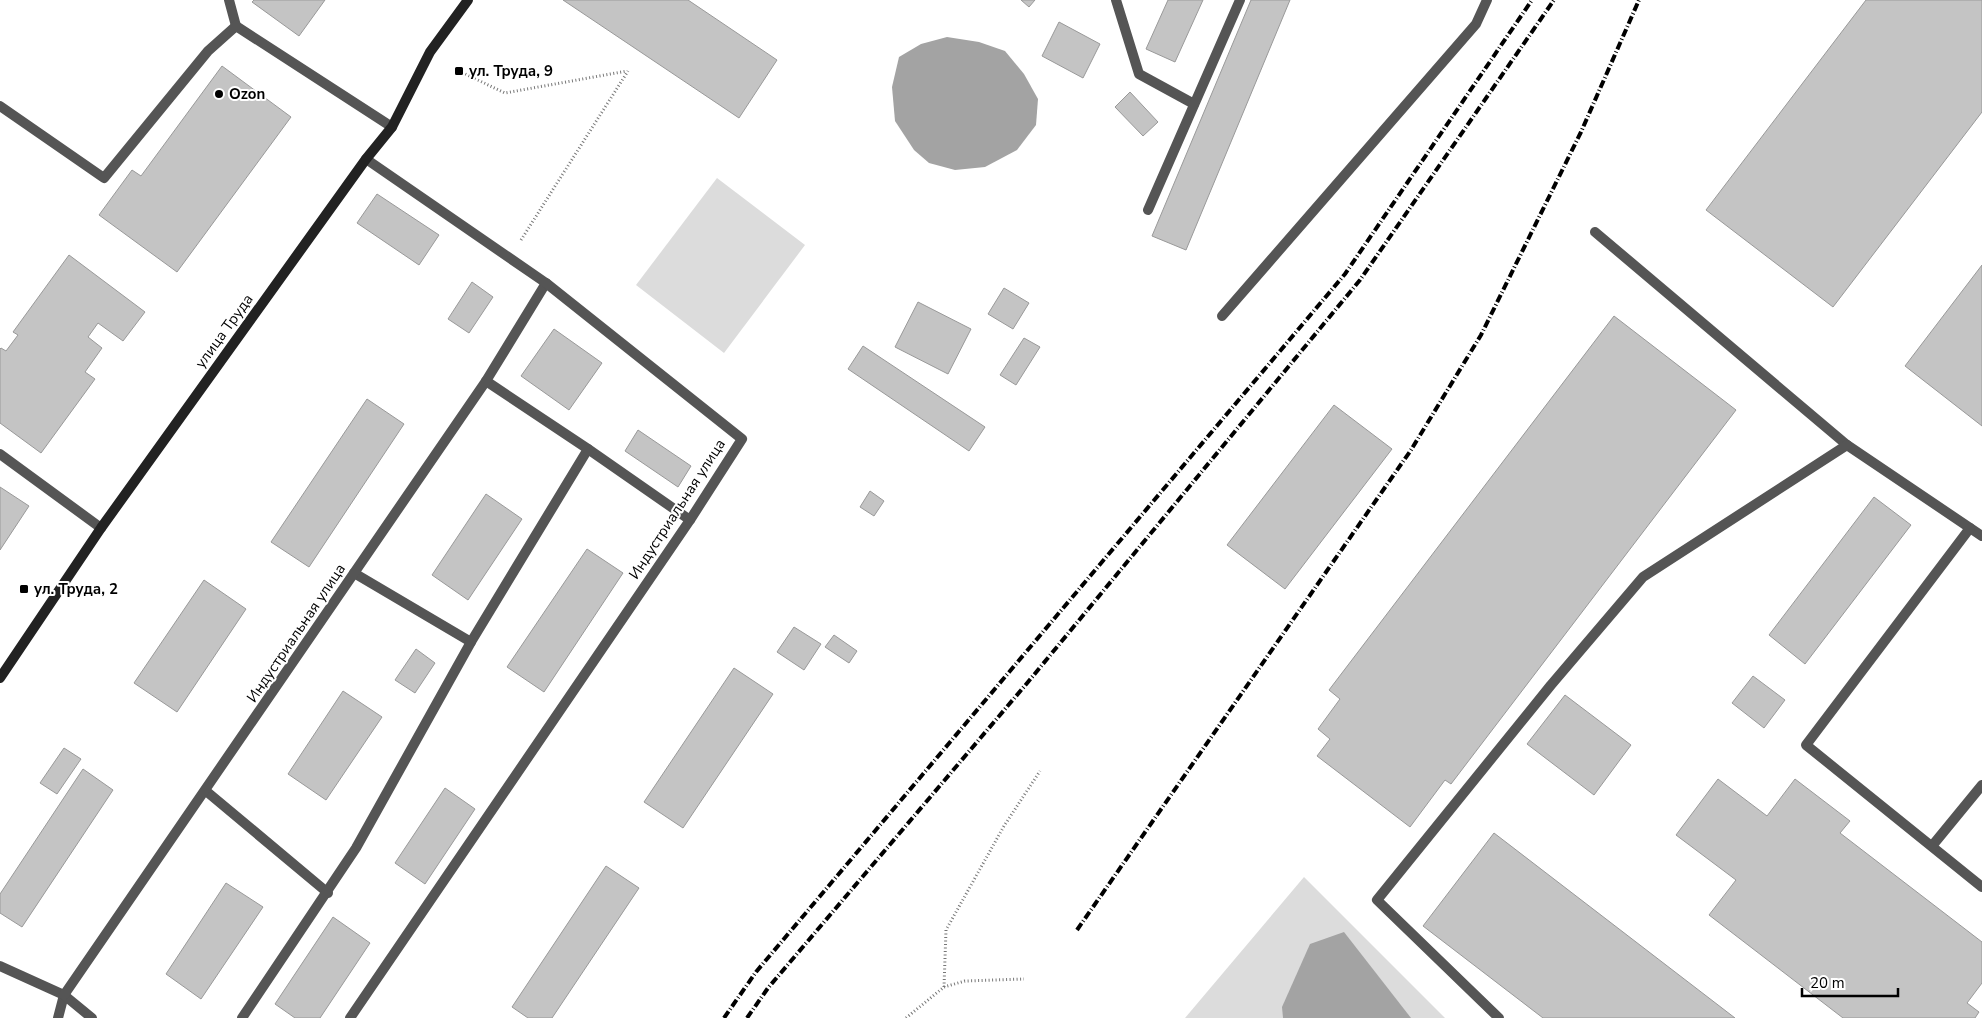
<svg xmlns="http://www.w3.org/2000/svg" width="1982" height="1018" viewBox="0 0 1982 1018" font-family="'Nunito Sans',sans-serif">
<rect width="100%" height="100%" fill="#fff"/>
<g fill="#dcdcdc">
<polygon points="717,178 805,245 724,353 636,285"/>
<polygon points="1304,877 1445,1018 1185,1018"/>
</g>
<g fill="#a3a3a3">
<polygon points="947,37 979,42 1005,51 1024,74 1038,99 1036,125 1017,150 985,167 955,170 929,163 914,150 895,121 892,87 899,57 921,44"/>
<polygon points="1344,932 1411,1018 1283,1018 1282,1007 1310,944"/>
</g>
<g fill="#c4c4c4" stroke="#999">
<polygon points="254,0 325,0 299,36 252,2"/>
<polygon points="563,0 688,0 777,60 739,118"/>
<polygon points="1021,0 1035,0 1029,7"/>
<polygon points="1168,0 1203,0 1175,62 1146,49"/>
<polygon points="1251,0 1290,0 1186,250 1152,236"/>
<polygon points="1866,0 1982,0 1982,112 1833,307 1706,210"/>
<polygon points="1059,22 1100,44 1083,78 1042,56"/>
<polygon points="222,66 291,117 177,272 99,215 132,170 141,176"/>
<polygon points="1130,92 1158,122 1143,136 1115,107"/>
<polygon points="377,194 439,235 419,265 357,223"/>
<polygon points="69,255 145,312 123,341 98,323 88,337 102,348 85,372 95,379 41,453 0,423 0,349 1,348 6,351 18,335 13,332"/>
<polygon points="1982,265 1982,426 1905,366"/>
<polygon points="472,282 493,297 469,333 448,319"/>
<polygon points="1004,288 1029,303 1013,329 988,314"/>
<polygon points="918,302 971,329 948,374 895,347"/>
<polygon points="1614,316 1736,410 1451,784 1445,780 1410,827 1317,756 1330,739 1318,729 1340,699 1329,690"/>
<polygon points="554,329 602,363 569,410 521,376"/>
<polygon points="1024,338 1040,347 1016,385 1000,375"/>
<polygon points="863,346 985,427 969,451 848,369"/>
<polygon points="367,399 404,424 309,567 271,542"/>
<polygon points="1334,405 1392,449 1285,589 1227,545"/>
<polygon points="638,430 691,466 678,487 625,451"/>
<polygon points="0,487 29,506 0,550"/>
<polygon points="870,491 884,501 874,516 860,507"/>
<polygon points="486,494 522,519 468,600 432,575"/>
<polygon points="1874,497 1911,525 1805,664 1769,635"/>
<polygon points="587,549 623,573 544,692 507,667"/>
<polygon points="204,580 246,609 177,712 134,683"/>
<polygon points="794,627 821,644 804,670 777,652"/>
<polygon points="834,635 857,651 849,663 825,647"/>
<polygon points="416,649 435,663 415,693 395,680"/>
<polygon points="734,668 773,694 683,828 644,802"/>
<polygon points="1753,676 1785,700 1764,728 1732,703"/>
<polygon points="343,691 382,717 326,800 288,774"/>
<polygon points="1565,695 1631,745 1594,795 1527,744"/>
<polygon points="64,748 81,759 57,794 40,783"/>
<polygon points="83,769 113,790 22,927 0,913 0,894"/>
<polygon points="1718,779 1767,816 1795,779 1850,821 1840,833 1982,942 1982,983 1967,1003 1979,1012 1975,1018 1843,1018 1709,915 1736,880 1676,835"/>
<polygon points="445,788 475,809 425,884 395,863"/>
<polygon points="1494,833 1735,1018 1543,1018 1423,926"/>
<polygon points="606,866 639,888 552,1018 528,1018 512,1007"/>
<polygon points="226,883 263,907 201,999 166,974"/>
<polygon points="333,917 370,943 320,1018 295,1018 275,1004"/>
</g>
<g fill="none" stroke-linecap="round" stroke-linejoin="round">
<g stroke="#777" stroke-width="3" stroke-dasharray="1 2.5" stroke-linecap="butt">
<polyline points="459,71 505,93 627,71"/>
<polyline points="521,240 628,71"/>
<polyline points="944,987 946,930 1004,826 1040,771"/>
<polyline points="906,1018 944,987 965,981 1024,979"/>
</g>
<g stroke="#555" stroke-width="10">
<polyline points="229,0 236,26"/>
<polyline points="1116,0 1139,74 1194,104"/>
<polyline points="0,106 104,178 208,51 236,26 392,127"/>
<polyline points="1148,210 1240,0"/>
<polyline points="1595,232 1847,445 1982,536"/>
<polyline points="1222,316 1476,24 1487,0"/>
<polyline points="0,454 101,528"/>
<polyline points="1970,528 1806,745 1982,887"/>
<polyline points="354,573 471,642"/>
<polyline points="206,791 328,893"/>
<polyline points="1932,846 1982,785"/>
<polyline points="58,1018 64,995"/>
<polyline points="242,1018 356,848 471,642 588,449"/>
<polyline points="1499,1018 1377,900 1551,685 1643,577 1847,445"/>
</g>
<g stroke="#555" stroke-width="10">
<polyline points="486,381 588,449 690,520"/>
<polyline points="0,966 64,995 92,1018"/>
<polyline points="64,995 486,381 546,283"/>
<polyline points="350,1018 690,520 742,439 546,283 366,159"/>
</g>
<polyline stroke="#222" stroke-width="10" points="0,678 101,528 366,159 392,127 430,52 468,0"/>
<g stroke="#000" stroke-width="4" stroke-dasharray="8 2.5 1 2.5" stroke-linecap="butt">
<polyline points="1077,930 1411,450 1481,335 1581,132 1639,0"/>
<polyline points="724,1018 756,972 1345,274 1532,0"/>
<polyline points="747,1018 768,988 1028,682 1360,280 1554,0"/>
</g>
</g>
<g fill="#000" stroke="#fff" stroke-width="2">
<rect x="454" y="66" width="10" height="10" rx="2.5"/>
<circle cx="219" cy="94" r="5"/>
<rect x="19" y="584" width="10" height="10" rx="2.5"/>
</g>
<g text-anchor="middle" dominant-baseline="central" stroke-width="4" stroke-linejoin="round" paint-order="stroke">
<g font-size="15" font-weight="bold" fill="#000" stroke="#fff" text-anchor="start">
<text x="469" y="71">ул. Труда, 9</text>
<text x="229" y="94">Ozon</text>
<text x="34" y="589">ул. Труда, 2</text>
</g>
<g font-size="15" fill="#000" stroke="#fff">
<text transform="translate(224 331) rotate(-54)">улица Труда</text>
<text transform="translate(677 509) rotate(-57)">Индустриальная улица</text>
<text transform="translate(296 633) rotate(-56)">Индустриальная улица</text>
</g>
</g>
<path d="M1802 988v8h96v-8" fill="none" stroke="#000000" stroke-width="2.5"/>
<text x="1810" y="988" font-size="15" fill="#000000" stroke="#ffffff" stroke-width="4" paint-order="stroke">20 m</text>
</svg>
